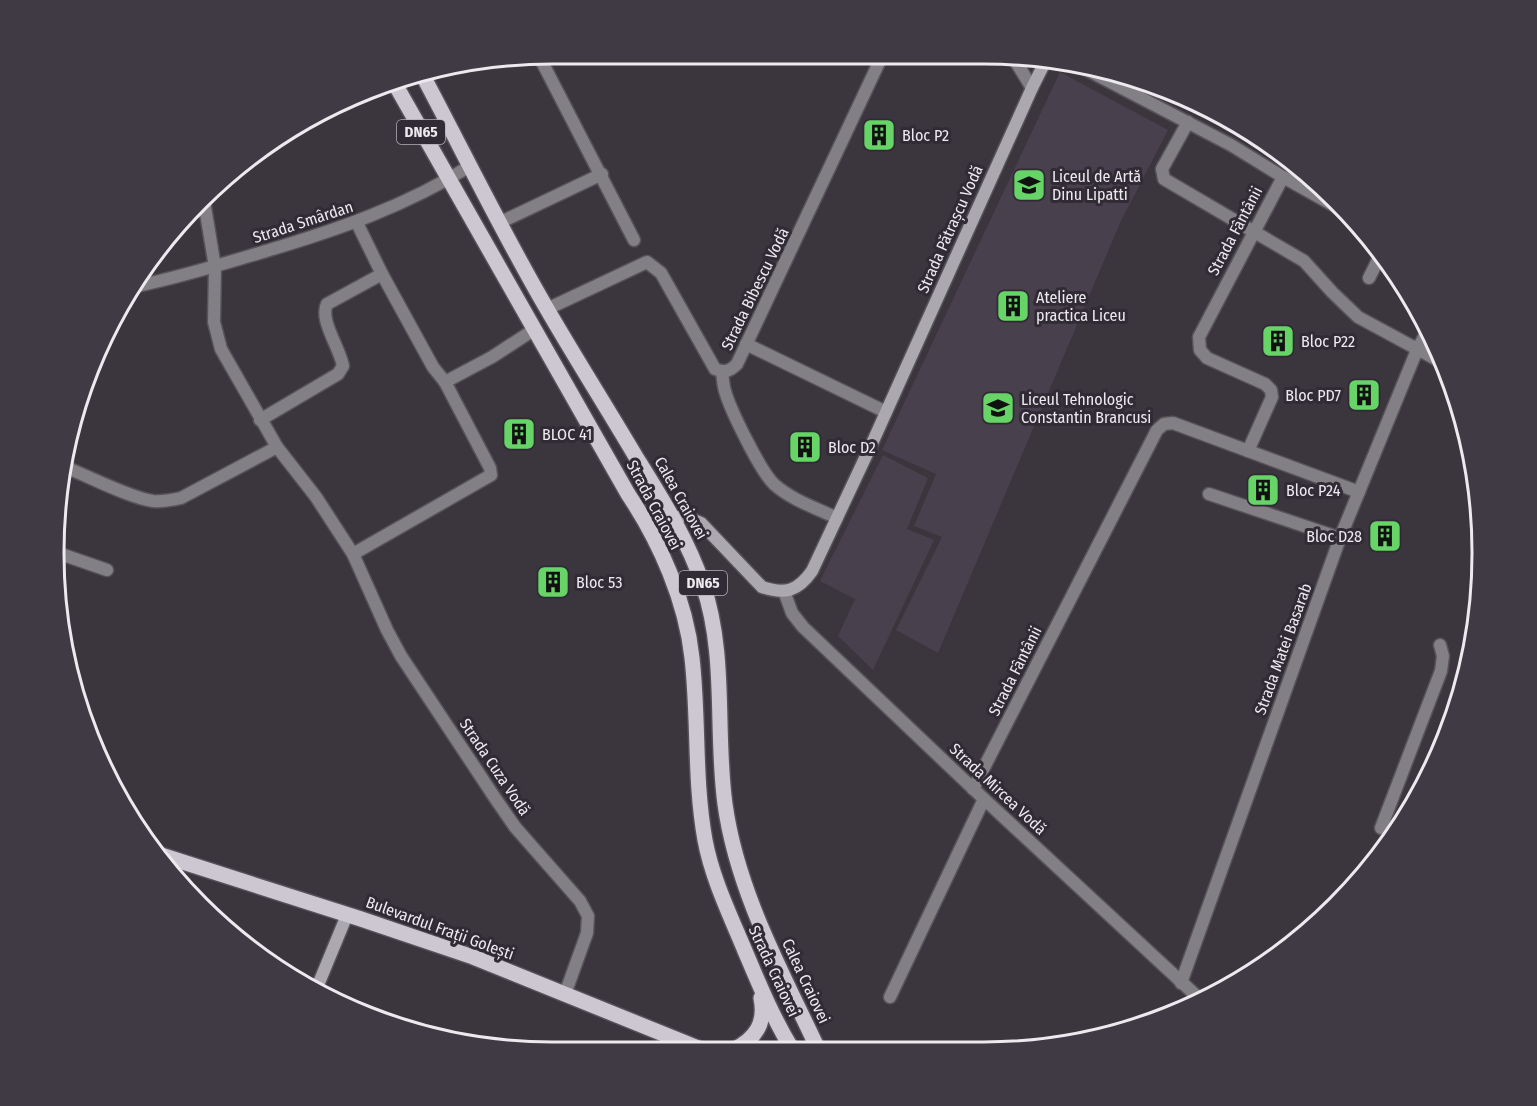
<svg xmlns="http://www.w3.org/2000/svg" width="1537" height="1106" viewBox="0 0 1537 1106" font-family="'Fira Sans Condensed',sans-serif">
<rect width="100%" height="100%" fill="#3b353e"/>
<g fill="#49404e">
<polygon points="1060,72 1168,130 1120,223 938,653 896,630 942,537 914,526 936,474 882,450"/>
<polygon points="883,455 928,478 907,529 934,540 873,670 838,636 855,599 820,581"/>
</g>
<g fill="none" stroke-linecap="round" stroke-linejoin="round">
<defs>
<g id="street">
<polyline points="539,56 634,240"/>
<polyline points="1013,57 1032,88"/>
<polyline points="1074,63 1231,145 1283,177 1199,337 1200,350 1207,358 1265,384 1271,390 1272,397 1248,451"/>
<polyline points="1188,122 1162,169 1164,179 1304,261 1332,292 1358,317 1443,363"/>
<polyline points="1283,177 1342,210"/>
<polyline points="204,201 215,267 214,322 221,349 277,447 316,497 353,554 387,630 401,656 495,798 515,827 580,901 588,916 587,933 565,994"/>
<polyline points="357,223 382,274 433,367 445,382"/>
<polyline points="499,223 602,174"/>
<polyline points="1369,278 1381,254"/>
<path d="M137,286c44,-9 86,-22 129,-35 71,-21 140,-45 204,-85"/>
<path d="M547,309l100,-47 14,11 54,96c10,4 15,2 22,-5l146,-310"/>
<polyline points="746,344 886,412"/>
<path d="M722,372c1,6 1,13 3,19 5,18 36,82 50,94 17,15 41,23 62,33"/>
<path d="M260,420l78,-46 5,-8c-3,-18 -24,-46 -16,-62l55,-30"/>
<path d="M65,467c23,9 65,31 88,34 10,1 19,-1 28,-3l96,-51"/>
<polyline points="1209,494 1340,538"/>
<polyline points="58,553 107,570"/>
<polyline points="353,554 491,475 490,468 445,382 492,357 535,329"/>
<polyline points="784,591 792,613 803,627 984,799 1202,1001"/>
<polyline points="973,789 1157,430 1164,424 1173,423 1359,492"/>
<polyline points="1381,828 1441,671 1443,656 1440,645"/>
<polyline points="1181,983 1340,538 1417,350 1428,330"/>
<polyline points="890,997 984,799"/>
</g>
<g id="secondary">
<path d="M673,517l12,-1 16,7 61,64c23,8 36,4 50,-16l62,-132 158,-351 14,-28"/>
<polyline points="316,990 347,915"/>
</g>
<g id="primary">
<path d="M421,72c42,79 81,160 126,237 29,50 60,99 89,148 26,42 51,81 67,128 24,70 12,146 22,219 12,87 56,166 93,245"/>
<path d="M395,84l233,410c32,48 58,107 64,164 7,61 2,121 13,182 7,38 25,75 40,111 14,33 28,67 47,98"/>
<polyline points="161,855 361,919 473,957 703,1050"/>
<path d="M733,1050c23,-11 33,-27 28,-52"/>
</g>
</defs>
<use href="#street" stroke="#57525a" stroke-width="15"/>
<use href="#secondary" stroke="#57525a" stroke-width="15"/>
<use href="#primary" stroke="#57525a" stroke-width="18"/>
<use href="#street" stroke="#828084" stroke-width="12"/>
<use href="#secondary" stroke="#aca8af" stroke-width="12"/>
<use href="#primary" stroke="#ccc7d0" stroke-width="15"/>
</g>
<defs>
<symbol id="building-square" viewBox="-11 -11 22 22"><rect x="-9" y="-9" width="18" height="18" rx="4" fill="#66d466" stroke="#302b34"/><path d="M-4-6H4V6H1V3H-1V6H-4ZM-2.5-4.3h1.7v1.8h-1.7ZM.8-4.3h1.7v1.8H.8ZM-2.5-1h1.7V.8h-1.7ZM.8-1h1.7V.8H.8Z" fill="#111"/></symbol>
<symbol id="university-square" viewBox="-11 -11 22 22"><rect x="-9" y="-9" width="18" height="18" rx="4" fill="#66d466" stroke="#302b34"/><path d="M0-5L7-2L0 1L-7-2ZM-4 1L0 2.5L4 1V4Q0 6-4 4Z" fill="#111"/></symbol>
</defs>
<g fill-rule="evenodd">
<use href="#building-square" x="860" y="116" width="38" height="38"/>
<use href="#university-square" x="1010" y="166" width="38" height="38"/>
<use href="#building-square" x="994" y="287" width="38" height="38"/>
<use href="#building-square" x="1259" y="322" width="38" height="38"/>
<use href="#building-square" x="1345" y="376" width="38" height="38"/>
<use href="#university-square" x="979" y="389" width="38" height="38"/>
<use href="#building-square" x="500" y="415" width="38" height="38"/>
<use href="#building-square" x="786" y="428" width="38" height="38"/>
<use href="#building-square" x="1244" y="471" width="38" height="38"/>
<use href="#building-square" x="1366" y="517" width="38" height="38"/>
<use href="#building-square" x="534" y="563" width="38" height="38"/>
</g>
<g text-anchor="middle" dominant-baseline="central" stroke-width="6" stroke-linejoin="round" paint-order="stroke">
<g fill="#302b34" stroke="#b4b0b7" stroke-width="1.5">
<rect x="397" y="120" width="48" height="24" rx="4.5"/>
<rect x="679" y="571" width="48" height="24" rx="4.5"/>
</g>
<g font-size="15" font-weight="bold" fill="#ede9ef">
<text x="421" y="132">DN65</text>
<text x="703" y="583">DN65</text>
</g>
<g font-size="16" fill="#ede9ef" stroke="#302b34" text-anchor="start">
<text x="902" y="135">Bloc P2</text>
<text x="1052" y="176">Liceul de Artă<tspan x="1052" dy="18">Dinu Lipatti</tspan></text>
<text x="1036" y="297">Ateliere<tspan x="1036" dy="18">practica Liceu</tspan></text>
<text x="1301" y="341">Bloc P22</text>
<text x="1341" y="395" text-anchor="end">Bloc PD7</text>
<text x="1021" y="399">Liceul Tehnologic<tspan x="1021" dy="18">Constantin Brancusi</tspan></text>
<text x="542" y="434">BLOC 41</text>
<text x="828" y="447">Bloc D2</text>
<text x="1286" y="490">Bloc P24</text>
<text x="1362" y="536" text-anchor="end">Bloc D28</text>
<text x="576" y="582">Bloc 53</text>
</g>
<g font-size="16" fill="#ede9ef" stroke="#302b34">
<text transform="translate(303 222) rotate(-18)">Strada Smârdan</text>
<text transform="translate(950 229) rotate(-66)">Strada Pătrașcu Vodă</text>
<text transform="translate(1235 231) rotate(-62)">Strada Fântânii</text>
<text transform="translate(755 289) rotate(-64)">Strada Bibescu Vodă</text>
<text transform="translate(681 498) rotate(61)">Calea Craiovei</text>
<text transform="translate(654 505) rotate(62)">Strada Craiovei</text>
<text transform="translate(1283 649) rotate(-70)">Strada Matei Basarab</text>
<text transform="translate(1015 671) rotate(-63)">Strada Fântânii</text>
<text transform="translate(495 767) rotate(56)">Strada Cuza Vodă</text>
<text transform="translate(998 789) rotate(43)">Strada Mircea Vodă</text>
<text transform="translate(440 928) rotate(20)">Bulevardul Frații Golești</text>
<text transform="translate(774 971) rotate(65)">Strada Craiovei</text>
<text transform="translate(806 981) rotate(65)">Calea Craiovei</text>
</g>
</g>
<path d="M0 0H1537V1106H0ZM552 64H984A488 488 0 0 1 1472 552V554A488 488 0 0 1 984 1042H552A488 488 0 0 1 64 554V552A488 488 0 0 1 552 64Z" fill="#3f3a43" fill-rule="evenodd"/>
<path fill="none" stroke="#ede9ef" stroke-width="3" d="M552 64H984A488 488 0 0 1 1472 552V554A488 488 0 0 1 984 1042H552A488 488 0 0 1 64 554V552A488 488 0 0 1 552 64Z"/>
</svg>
